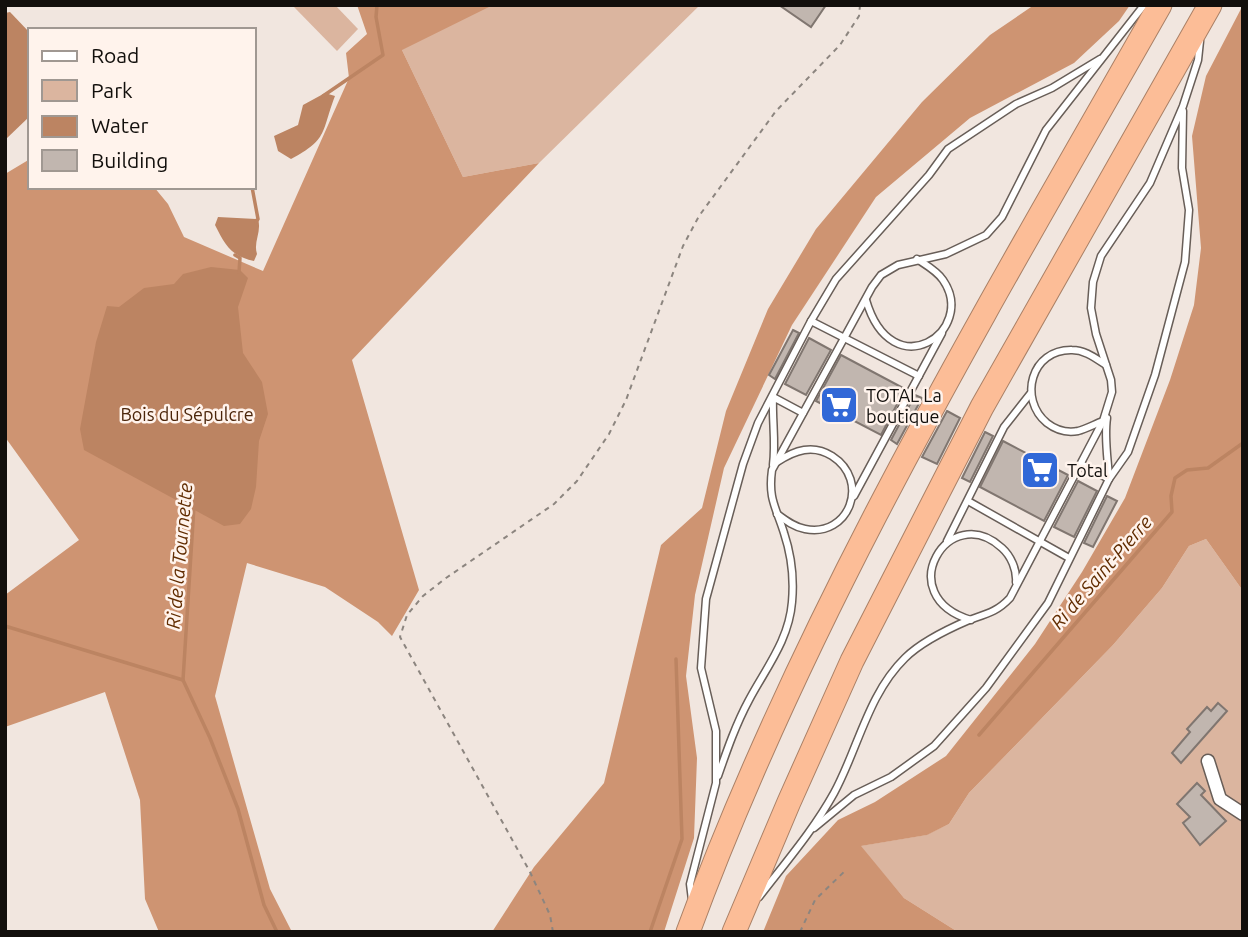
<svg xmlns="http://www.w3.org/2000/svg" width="1248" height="937" viewBox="0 0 1248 937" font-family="Ubuntu,sans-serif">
<rect width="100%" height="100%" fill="#f1e6df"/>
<g fill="#dbb59f">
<polygon points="296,5 335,5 358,29 337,51 294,7"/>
<polygon points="360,5 700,5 539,163 463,177 402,50"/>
<polygon points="1206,539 1243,591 1243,932 958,932 904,898 860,846 926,835 949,824 969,793 1113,645 1162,588 1189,546"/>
</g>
<g fill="#ce9472">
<polygon points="357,5 493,5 402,50 463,177 539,163 352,360 419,590 392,636 378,622 325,587 247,563 215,696 270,889 292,932 159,932 145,899 140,800 105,692 5,727 5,595 79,540 5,437 5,174 30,159 30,187 154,187 168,204 184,237 263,271 349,78 346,53 367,34"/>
<polygon points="1034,5 1130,5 1119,21 1074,63 970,118 876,197 792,325 724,468 695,595 686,676 697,758 694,838 664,932 492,932 534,867 604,783 661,545 702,508 726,411 768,309 816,229 922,102 990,35"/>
<polygon points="1243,5 1243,591 1206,539 1189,546 1162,588 1113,645 969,793 949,824 927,835 861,846 904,898 958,932 763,932 786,876 838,820 875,802 946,756 1035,644 1082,572 1125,498 1170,380 1194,305 1201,248 1192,136 1206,76"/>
</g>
<g fill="#bc8462">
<polygon points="10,12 30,33 30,116 5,140 5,13"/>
<path d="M325,93l10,3c-14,36 -6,43 -44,63l-13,-8 -4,-15 24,-11 5,-20z"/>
<path d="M218,217l40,2c4,13 -5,23 -1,35l-3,7c-23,-5 -29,-16 -39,-36z"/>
<polygon points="211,267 240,270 248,278 238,307 243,353 262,382 268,414 259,441 256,487 251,509 240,524 224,526 84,450 80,429 96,342 107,306 119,307 144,288 174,284 183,274"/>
</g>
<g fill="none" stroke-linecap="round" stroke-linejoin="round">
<g stroke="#bc8462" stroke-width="3.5">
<polyline points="323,96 383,55 376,17 377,5"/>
<polyline points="252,187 258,219 256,222"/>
<polyline points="235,255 240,258 239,272"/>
<polyline points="194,506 183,680 210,738 238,809 264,905 277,932"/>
<polyline points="5,626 183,680"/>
<polyline points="979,735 1172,512 1171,496 1175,478 1187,470 1208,468 1243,443"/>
<polyline points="650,932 682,839 676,659"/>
</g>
</g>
<g fill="#c1b6af" stroke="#807670" stroke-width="2">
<polygon points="779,5 826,5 811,27"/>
<polygon points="793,330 799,333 775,379 769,375"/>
<polygon points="809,338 831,350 806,395 785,384"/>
<polygon points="841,355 905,389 881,435 816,401"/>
<polygon points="915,395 922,398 897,444 891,440"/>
<polygon points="947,411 960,418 937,464 922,457"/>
<polygon points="985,432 993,436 970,482 962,478"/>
<polygon points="1003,441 1068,475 1044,521 980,487"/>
<polygon points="1078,481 1097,491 1074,537 1054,527"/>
<polygon points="1107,496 1117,501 1093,547 1084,543"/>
<polygon points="1218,703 1227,711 1181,763 1172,753 1190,732 1187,729 1207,707 1211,711"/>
<polygon points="1197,783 1205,791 1201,795 1226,821 1200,845 1183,823 1190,817 1177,804"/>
</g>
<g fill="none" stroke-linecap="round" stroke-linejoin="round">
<defs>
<g id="lane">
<path d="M866,300c26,89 112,31 77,-20 -6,-9 -17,-15 -26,-21"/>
<polyline points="811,321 919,376"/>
<path d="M1103,421c-8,3 -17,8 -25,10 -11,2 -22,-1 -31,-8 -29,-24 -16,-74 25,-73 13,0 23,8 34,15"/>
<path d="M1081,464l28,15c-1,-20 -5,-42 -2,-61"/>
<path d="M773,465c3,-23 -1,-45 0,-68l30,16"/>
<polyline points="854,496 942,333"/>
<polyline points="968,501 1069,558"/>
<path d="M777,514c8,6 17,13 28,15 44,9 66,-48 27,-73 -19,-12 -37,-6 -55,6"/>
<polyline points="947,541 1004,427 1030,394"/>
<path d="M971,620c-81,-24 -22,-121 31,-72 9,8 15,22 14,34"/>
<path d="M718,776c9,-26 18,-52 31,-76 17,-32 40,-60 43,-98 2,-22 -1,-48 -8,-69 -8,-26 -16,-34 -12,-63l100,-183 9,-12 17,-10 48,-11 40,-19 16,-18 44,-87 98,-125"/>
<polyline points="814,828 854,795 891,777 934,746 986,688 1048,603 1109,479 1128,452 1155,375 1185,262 1189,210 1182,168 1183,111"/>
<path d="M759,897c26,-34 54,-66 75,-104 24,-44 34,-99 71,-135 17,-17 43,-29 64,-38 17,-6 28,-8 41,-22l93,-177 9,-29 -1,-12 -15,-46 -5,-26 2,-26 8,-26 49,-73 33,-77 15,-46 2,-19"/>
<polyline points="692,900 690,884 716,783 716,731 701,668 706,599 743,464 758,423 811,321 836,279 929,175 948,149 1016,104 1052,88 1100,59"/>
</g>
<polyline id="street" points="1208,761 1220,799 1243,814"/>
<g id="highway">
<path d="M688,932c120,-326 301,-626 472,-927"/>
<polyline points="734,932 789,802 852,661 982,407 1210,5"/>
</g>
</defs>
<use href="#lane" stroke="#685e58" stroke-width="9"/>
<use href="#street" stroke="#685e58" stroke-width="15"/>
<use href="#highway" stroke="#aa8066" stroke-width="25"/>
<g stroke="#8c857f" stroke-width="2" stroke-dasharray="5 5" stroke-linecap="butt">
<polyline points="553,932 550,915 530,872 400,637 407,615 423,596 446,578 554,504 577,481 609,434 626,400 683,246 699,216 776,111 840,45 859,16 860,5"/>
<polyline points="800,932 815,900 847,869"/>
</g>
<use href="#lane" stroke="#fff" stroke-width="6"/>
<use href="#street" stroke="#fff" stroke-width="12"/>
<use href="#highway" stroke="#fcbd97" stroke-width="23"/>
</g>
<defs>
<symbol id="supermarket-square" viewBox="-11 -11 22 22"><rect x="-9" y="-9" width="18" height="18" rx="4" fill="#3168d7" stroke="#fff3ec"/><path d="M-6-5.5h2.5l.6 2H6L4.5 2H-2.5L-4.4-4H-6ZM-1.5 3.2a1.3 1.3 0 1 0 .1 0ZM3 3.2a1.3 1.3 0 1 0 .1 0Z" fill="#fff"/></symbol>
</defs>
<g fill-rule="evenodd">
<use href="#supermarket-square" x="817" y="383" width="44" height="44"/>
<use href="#supermarket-square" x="1018" y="448" width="44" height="44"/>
</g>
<g text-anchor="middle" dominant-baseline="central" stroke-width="5" stroke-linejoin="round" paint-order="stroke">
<g font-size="18" fill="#120f0c" stroke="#fff3ec" text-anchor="start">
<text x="866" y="395">TOTAL La<tspan x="866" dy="21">boutique</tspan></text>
<text x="1067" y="470">Total</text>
</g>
<g font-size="18" fill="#4b250a" stroke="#fff3ec">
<text x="187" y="414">Bois du Sépulcre</text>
</g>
<g font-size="19" font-style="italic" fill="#612c01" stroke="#fff3ec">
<text transform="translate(179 556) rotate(-85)">Ri de la Tournette</text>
<text transform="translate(1101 572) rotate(-49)">Ri de Saint-Pierre</text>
</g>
</g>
<rect width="1248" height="937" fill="none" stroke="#120f0c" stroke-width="14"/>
<rect x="28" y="28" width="228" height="161" fill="#fff3ec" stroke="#a09892" stroke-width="2"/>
<rect x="42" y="51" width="35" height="10" fill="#ffffff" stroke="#a09892" stroke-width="2"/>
<text x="91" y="63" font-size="21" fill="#120f0c">Road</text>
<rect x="42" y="80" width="35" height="21" fill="#dbb59f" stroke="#a09892" stroke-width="2"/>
<text x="91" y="98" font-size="21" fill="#120f0c">Park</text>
<rect x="42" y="116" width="35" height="21" fill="#bc8462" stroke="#a09892" stroke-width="2"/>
<text x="91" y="133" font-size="21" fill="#120f0c">Water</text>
<rect x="42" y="150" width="35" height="21" fill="#c1b6af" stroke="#a09892" stroke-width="2"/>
<text x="91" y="168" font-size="21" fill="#120f0c">Building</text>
</svg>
